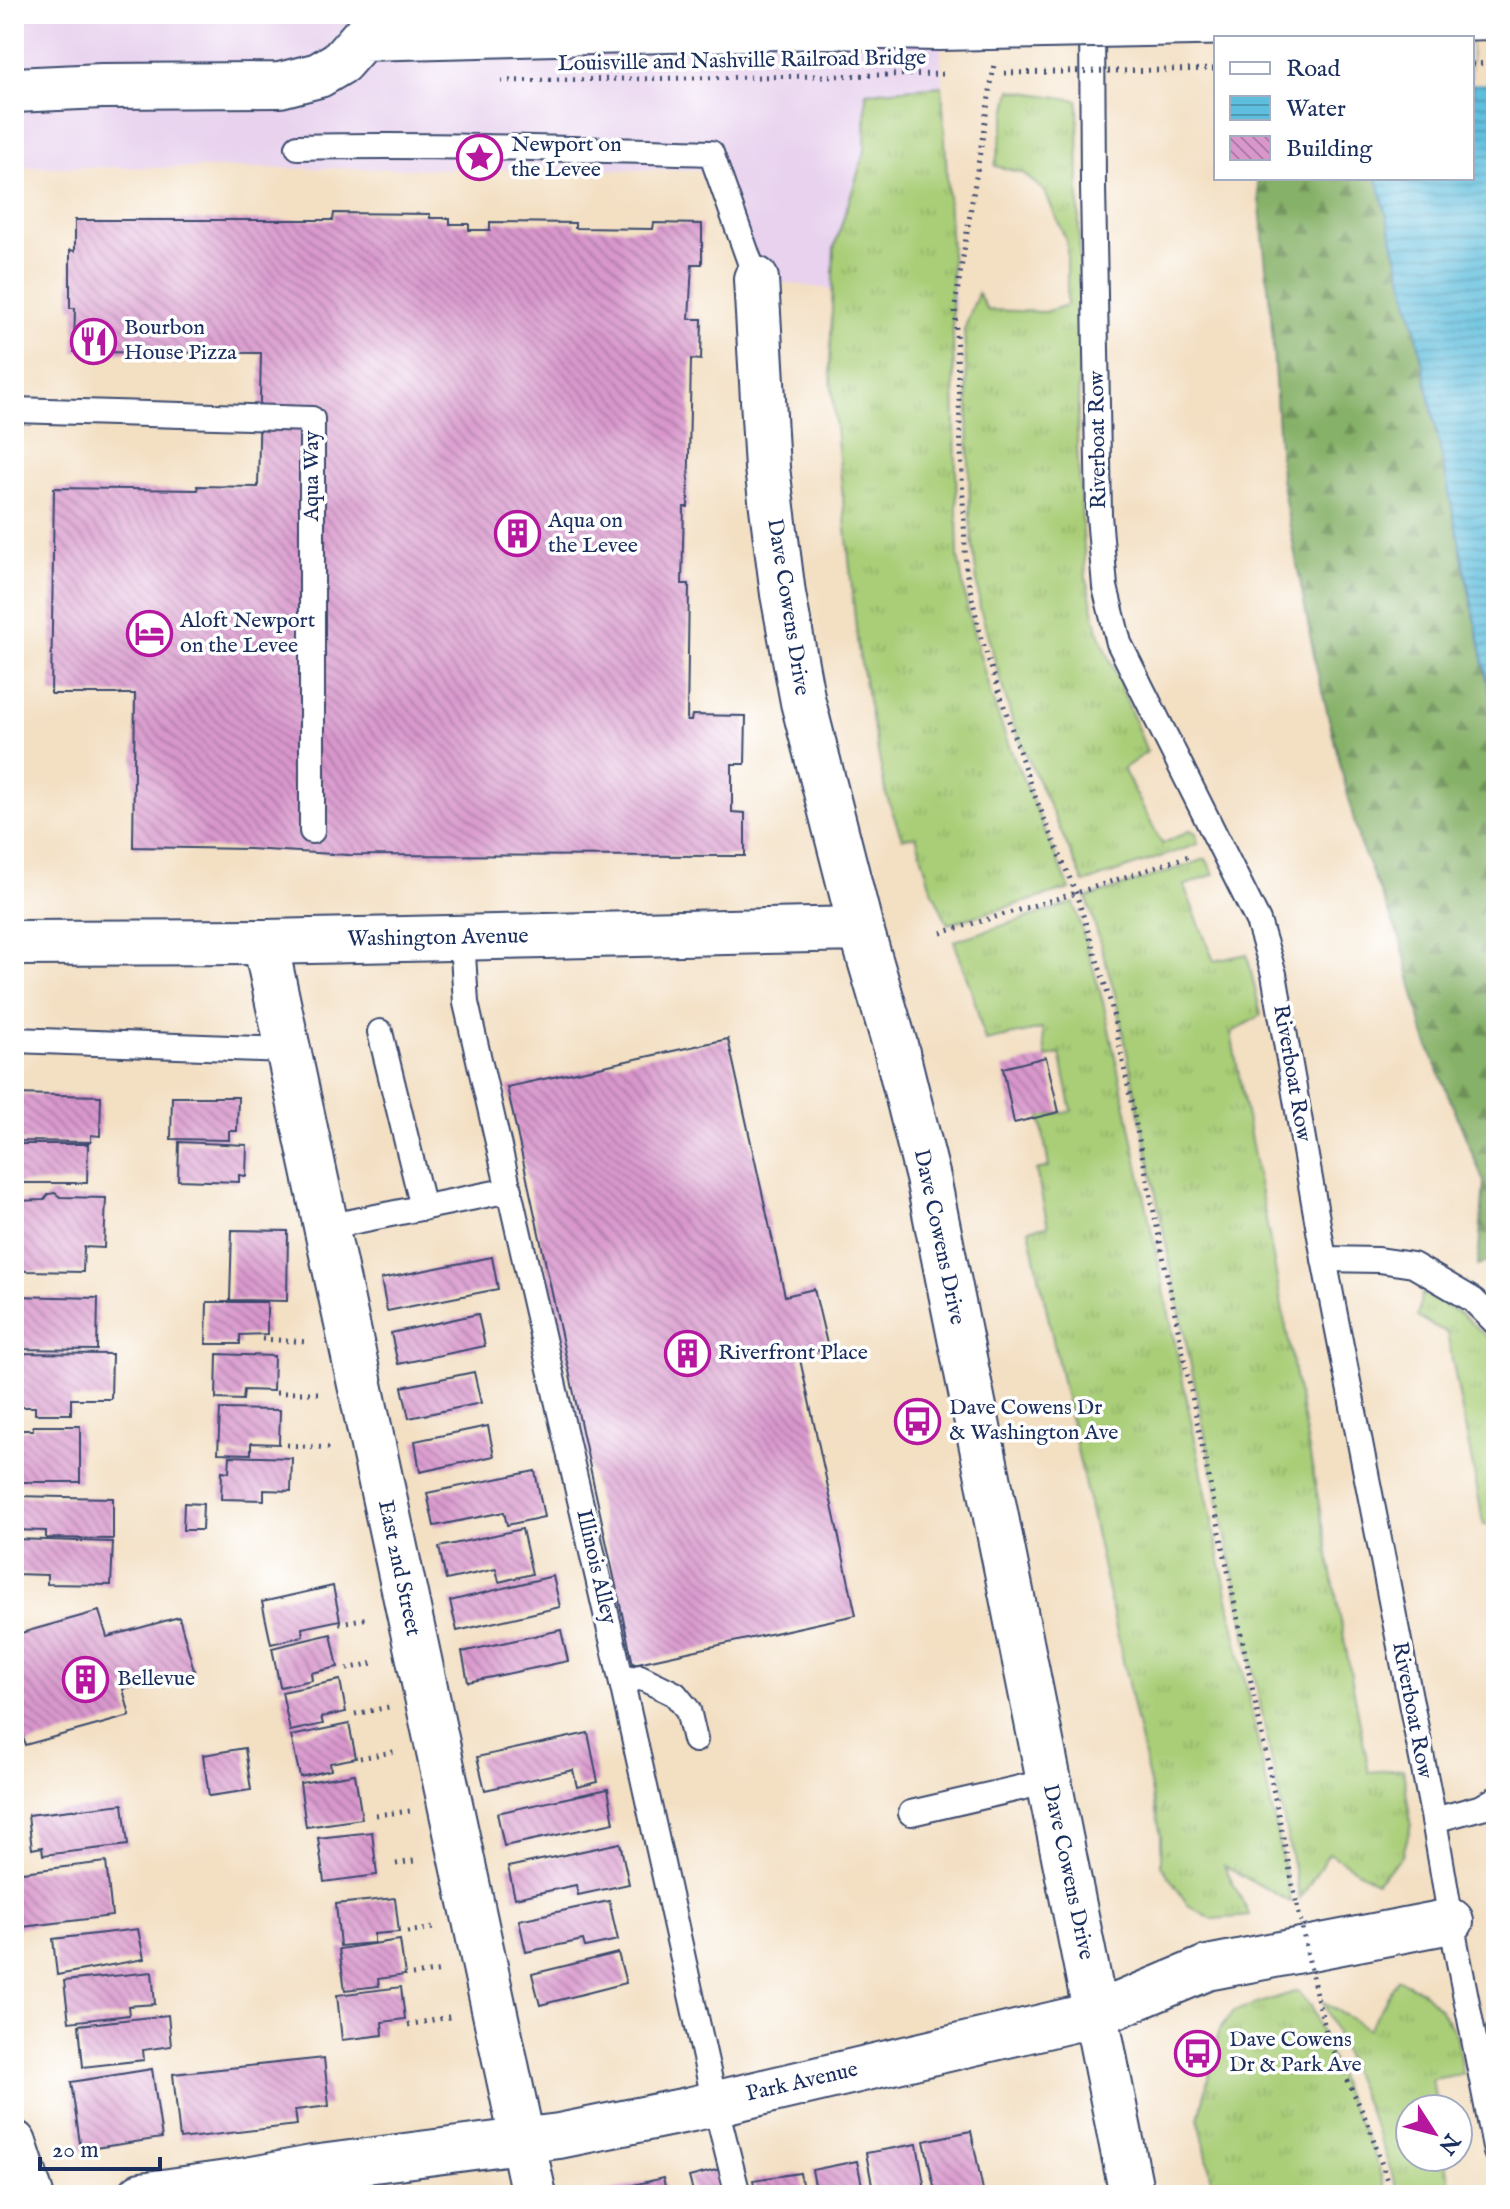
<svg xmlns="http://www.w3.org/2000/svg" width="1510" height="2209" viewBox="0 0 1510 2209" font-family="'IM FELL English',serif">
<defs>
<pattern id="grass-tufts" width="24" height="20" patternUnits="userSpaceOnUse" patternTransform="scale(2)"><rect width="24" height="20" fill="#a9ce77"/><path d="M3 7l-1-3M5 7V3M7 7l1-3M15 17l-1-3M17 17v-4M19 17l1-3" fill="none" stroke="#91b169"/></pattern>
<pattern id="forest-firs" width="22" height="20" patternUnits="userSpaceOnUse" patternTransform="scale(2)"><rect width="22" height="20" fill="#86b168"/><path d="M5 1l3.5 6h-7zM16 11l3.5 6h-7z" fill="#6d9059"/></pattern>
<pattern id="water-rules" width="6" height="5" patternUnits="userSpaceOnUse" patternTransform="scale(2)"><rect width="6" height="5" fill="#5fbedd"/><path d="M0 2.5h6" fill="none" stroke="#4e9bb6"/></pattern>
<pattern id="building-back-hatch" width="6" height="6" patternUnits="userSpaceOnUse" patternTransform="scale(2)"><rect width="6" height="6" fill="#d997cc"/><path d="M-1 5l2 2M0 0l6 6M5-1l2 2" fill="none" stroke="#af7ca9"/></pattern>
</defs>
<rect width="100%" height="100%" fill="#fff"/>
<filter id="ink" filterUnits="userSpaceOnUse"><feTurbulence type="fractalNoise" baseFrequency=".0125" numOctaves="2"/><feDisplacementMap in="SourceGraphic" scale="16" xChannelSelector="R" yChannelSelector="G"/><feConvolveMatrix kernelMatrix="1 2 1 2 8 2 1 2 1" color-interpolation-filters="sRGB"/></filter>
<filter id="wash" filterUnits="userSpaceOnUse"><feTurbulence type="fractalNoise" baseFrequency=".006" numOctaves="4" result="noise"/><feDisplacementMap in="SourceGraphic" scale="32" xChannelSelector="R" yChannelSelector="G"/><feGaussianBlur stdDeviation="1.8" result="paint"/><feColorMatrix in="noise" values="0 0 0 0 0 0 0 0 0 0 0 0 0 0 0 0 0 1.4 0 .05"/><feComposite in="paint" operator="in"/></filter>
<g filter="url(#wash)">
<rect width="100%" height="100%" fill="#f3dfc2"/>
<polygon fill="#e8d2ee" points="14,14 940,14 942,86 955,306 756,279 698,170 20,167 14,162"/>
<g fill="url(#grass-tufts)" stroke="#627e6a" stroke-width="2">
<polygon points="942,86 951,250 958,557 968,612 991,696 1009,746 1070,889 948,924 931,888 916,836 902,838 886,794 858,648 830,368 834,248 865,151 866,92"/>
<polygon points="1011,90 1078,100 1080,326 1077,447 1086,578 1097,627 1147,752 1123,769 1162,844 1191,830 1196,833 1198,844 1084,883 1014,727 980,608 970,519 968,405 964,330 978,293 987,310 1045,312 1067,305 1067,242 1045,192 1023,173 995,166"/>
<polygon points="1206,859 1214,874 1184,886 1214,961 1247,954 1261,1015 1231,1033 1369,1772 1403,1769 1411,1824 1403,1855 1376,1882 1329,1853 1300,1899 1115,994 1087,898"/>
<polygon points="1074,903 1103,1002 1126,1107 1291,1902 1224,1866 1250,1916 1213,1919 1188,1905 1161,1865 1161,1835 1029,1229 1048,1226 1036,1170 1049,1167 1040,1116 1072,1111 1060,1054 1046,1057 1042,1029 985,1041 973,995 954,941"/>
<polygon points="1422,1293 1461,1314 1496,1345 1496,1522 1484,1525 1447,1333 1417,1317"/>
<polygon points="1398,1979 1422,1991 1440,2009 1457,2036 1462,2074 1432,2079 1437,2109 1410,2109 1410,2157 1445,2157 1452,2195 1399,2195 1381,2142 1323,2002 1368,2029"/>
<polygon points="1298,1991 1311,2006 1345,2095 1374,2154 1387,2195 1215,2195 1199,2119 1219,2031 1234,2011"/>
</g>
<polygon fill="url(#forest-firs)" stroke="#507063" stroke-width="2" points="1257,178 1377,178 1415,326 1496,722 1496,1259 1478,1265 1484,1182 1425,1038 1401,941 1360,845 1316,666 1281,479 1271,315"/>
<polygon fill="url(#water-rules)" stroke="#3d769e" stroke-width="2" points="1496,14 1496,722 1415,326 1377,178 1472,178 1472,38"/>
<polygon fill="#f3dfc2" points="1496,14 1496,83 1472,83 1472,38"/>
<g id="blocks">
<g fill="url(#building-back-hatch)">
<polygon points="334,213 430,214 430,218 450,218 450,224 469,224 469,230 490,230 490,222 575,223 575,228 653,229 654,223 702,224 702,264 692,264 689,319 702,319 701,360 691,359 688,507 684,507 682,584 689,584 687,721 691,721 692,715 746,716 745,764 732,764 732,812 745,813 745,856 349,855 249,849 133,847 135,694 51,694 54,488 198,490 197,486 258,487 261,353 74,352 75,308 70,308 70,250 75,251 75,220 333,220"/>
<polygon points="728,1039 785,1296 814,1289 828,1348 799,1355 856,1615 633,1664 507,1087"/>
<polygon points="1046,1057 1059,1112 1014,1123 1003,1068"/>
<polygon points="14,1094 101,1096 100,1136 91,1135 91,1142 14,1141"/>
<polygon points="172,1097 238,1097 237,1131 229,1131 229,1140 171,1139"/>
<polygon points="179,1142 247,1145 246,1176 239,1175 239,1182 178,1180"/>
<polygon points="14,1144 88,1144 87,1183 14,1183"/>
<polygon points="55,1193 60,1197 106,1198 104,1248 84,1247 83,1272 26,1271 16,1268 14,1264 14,1201 44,1200 49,1194"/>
<polygon points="232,1230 288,1231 287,1301 230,1300"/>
<polygon points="492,1257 498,1289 387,1311 381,1279"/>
<polygon points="14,1296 98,1298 97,1350 14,1349"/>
<polygon points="207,1302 267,1302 267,1334 240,1335 240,1344 206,1344"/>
<polygon points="478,1314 485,1346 398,1364 391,1333"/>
<polygon points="14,1353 112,1354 111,1399 71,1399 71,1414 35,1414 35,1407 14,1407"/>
<polygon points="217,1354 274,1356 273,1391 244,1390 243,1400 216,1399"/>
<polygon points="474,1372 481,1403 409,1418 402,1387"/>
<polygon points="220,1409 280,1410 279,1444 251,1443 251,1454 218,1453"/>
<polygon points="33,1426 80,1426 80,1482 14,1482 14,1430 33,1430"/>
<polygon points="488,1426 494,1456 420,1472 415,1441"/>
<polygon points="230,1456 292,1458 291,1491 264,1490 264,1500 221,1499 222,1471 229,1472"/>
<polygon points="535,1471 544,1517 507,1525 504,1512 434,1526 427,1493"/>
<polygon points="14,1496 113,1498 113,1539 46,1538 46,1531 14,1530"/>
<polygon points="184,1503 203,1504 202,1530 183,1530"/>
<polygon points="522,1529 532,1574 499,1582 496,1569 446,1580 439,1547"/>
<polygon points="14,1539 113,1542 111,1585 47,1584 47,1575 14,1574"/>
<polygon points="553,1576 560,1607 457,1631 450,1601"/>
<polygon points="333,1586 340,1620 302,1628 303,1636 271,1644 262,1602"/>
<polygon points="99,1611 107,1637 179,1617 194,1670 123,1689 130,1716 25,1745 14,1704 14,1635"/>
<polygon points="561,1630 568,1661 468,1682 462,1652"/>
<polygon points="331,1634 338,1667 311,1673 312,1680 280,1687 272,1648"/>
<polygon points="340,1680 346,1712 321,1717 323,1724 290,1731 282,1692"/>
<polygon points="349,1724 356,1758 330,1763 331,1770 300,1777 291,1736"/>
<polygon points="588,1733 598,1782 577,1787 573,1770 485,1790 477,1757"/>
<polygon points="245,1748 251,1790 209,1796 203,1755"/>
<polygon points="355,1774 362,1819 306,1827 300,1783"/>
<polygon points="608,1789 614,1823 504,1846 497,1813"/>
<polygon points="123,1804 128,1845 43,1855 42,1847 32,1849 28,1815"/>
<polygon points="372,1832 377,1875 324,1882 318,1838"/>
<polygon points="620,1843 629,1884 578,1895 576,1885 515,1898 508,1867"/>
<polygon points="106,1862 112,1916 14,1928 14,1873"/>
<polygon points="395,1898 399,1932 374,1934 374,1943 340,1946 336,1904"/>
<polygon points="609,1901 618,1940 585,1947 583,1940 526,1952 519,1920"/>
<polygon points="138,1929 144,1959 57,1975 53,1939"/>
<polygon points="400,1940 405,1975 378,1979 379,1986 345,1990 339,1949"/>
<polygon points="618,1953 626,1983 540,2005 532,1974"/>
<polygon points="152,1972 155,2004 128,2006 129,2015 69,2022 64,1981"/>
<polygon points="401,1987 405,2019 382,2022 383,2035 342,2040 337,1995"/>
<polygon points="168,2015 171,2046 143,2050 144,2060 83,2067 79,2025"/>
<polygon points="324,2058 329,2106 295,2110 297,2125 180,2139 173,2074"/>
<polygon points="152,2069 162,2138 81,2150 71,2082"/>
<polygon points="971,2131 984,2195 936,2195 924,2141"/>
<polygon points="917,2144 926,2195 874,2195 866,2153"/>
<polygon points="857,2161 864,2195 817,2195 812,2170"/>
<polygon points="720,2169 727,2195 694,2195 689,2177"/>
<polygon points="800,2173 804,2195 756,2195 753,2180"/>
<polygon points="663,2178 667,2195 595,2195 595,2194"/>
</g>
</g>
</g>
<g filter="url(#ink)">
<use href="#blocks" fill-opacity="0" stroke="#3b496d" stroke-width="2"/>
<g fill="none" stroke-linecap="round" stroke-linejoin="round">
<defs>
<g id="lane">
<polyline points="1092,16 1093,186 1099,515 1105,587 1119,643 1258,921 1274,974 1324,1259 1434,1820 1451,1921 1496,2152"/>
<path d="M298,147c138,-3 275,2 413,6l45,126"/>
<polyline points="14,410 312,419 312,831"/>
<polyline points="462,938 466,1003 622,1683 715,2103 738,2195"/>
<polyline points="380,1032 423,1208"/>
<polyline points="14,1040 288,1050"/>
<polyline points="326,1227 510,1190"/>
<polyline points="1324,1259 1379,1260 1413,1265 1473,1300 1496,1323"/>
<polyline points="622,1683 640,1677 675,1694 688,1710 695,1740"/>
<polyline points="911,1813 1050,1781"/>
<polyline points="1434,1820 1482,1807 1496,1799"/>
</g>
<g id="street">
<polyline points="14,90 102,86 280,85 319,75 341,62 362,38 823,26"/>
<polyline points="756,279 767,468 783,594 803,702 861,929"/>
<polyline points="265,942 534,2195"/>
<polyline points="1097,2014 1207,1968 1451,1921"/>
<polyline points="14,2143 31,2195"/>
</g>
<polyline id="secondary" points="141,2195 242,2181 312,2168 559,2136 692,2109 1097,2014"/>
<polyline id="primary" points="14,943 265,942 861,929 895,1045 928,1178 1132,2195"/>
<polyline id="highway" points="220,2195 242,2181"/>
</defs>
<use href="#lane" stroke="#3b496d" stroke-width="28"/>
<use href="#street" stroke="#3b496d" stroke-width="48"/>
<use href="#secondary" stroke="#3b496d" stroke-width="48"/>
<use href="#primary" stroke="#3b496d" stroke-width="48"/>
<use href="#highway" stroke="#3b496d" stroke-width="48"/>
<g stroke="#3b496d" stroke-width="5" stroke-dasharray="2 6" stroke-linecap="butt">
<polyline points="1472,64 1496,63"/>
<polyline points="994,66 955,306 966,571 981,637 1031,787 1076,893 1111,1004 1297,1905"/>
<polyline points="501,81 944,74"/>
<polyline points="941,933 1076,893 1192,855"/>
<polyline points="262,1339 309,1342"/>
<polyline points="276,1393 319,1393"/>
<polyline points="287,1445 330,1448"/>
<polyline points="339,1623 369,1618"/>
<polyline points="347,1669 377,1662"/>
<polyline points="355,1714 389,1707"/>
<polyline points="360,1758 398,1751"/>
<polyline points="376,1815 410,1811"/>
<polyline points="396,1864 419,1860"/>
<polyline points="407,1932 434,1928"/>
<polyline points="412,1975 443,1971"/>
<polyline points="1317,1998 1328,2038 1369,2126 1392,2195"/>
<polyline points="408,2025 454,2016"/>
</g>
<use href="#lane" stroke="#fff" stroke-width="24"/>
<use href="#street" stroke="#fff" stroke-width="44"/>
<use href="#secondary" stroke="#fff" stroke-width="44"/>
<use href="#primary" stroke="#fff" stroke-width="44"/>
<use href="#highway" stroke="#fff" stroke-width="44"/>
<defs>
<polyline id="street-bridge" points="823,26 940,28 1496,17"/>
</defs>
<use href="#street-bridge" stroke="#3b496d" stroke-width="48" stroke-linecap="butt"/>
<g stroke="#3b496d" stroke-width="5" stroke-dasharray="2 6" stroke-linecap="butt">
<polyline points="1004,73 1216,69"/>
<polyline points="1297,1905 1317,1998"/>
</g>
<use href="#street-bridge" stroke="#fff" stroke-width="44"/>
</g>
</g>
<defs>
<symbol id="sight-ring" viewBox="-11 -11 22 22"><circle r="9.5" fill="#fff" stroke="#b5179e" stroke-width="1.5"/><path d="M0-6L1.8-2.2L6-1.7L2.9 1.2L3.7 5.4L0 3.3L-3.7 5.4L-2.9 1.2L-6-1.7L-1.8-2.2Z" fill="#b5179e"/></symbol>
<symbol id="restaurant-ring" viewBox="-11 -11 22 22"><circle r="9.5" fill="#fff" stroke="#b5179e" stroke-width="1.5"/><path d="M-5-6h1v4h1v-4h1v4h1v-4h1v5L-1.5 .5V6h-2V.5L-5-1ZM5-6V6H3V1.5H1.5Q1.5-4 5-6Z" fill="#b5179e"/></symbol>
<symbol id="building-ring" viewBox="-11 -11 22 22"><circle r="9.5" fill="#fff" stroke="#b5179e" stroke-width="1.5"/><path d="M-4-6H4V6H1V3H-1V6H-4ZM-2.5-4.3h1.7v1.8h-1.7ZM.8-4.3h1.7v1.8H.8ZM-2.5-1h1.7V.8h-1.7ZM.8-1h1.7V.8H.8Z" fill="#b5179e"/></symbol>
<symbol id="hotel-ring" viewBox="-11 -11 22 22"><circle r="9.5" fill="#fff" stroke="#b5179e" stroke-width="1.5"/><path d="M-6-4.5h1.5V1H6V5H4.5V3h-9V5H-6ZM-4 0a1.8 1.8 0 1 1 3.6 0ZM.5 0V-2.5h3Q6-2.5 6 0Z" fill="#b5179e"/></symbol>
<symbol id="bus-ring" viewBox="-11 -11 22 22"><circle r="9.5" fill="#fff" stroke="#b5179e" stroke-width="1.5"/><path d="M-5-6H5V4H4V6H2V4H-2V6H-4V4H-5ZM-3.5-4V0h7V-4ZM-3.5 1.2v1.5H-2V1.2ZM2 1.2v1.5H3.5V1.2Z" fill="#b5179e"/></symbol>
</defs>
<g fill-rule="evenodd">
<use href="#sight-ring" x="454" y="132" width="51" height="51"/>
<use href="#restaurant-ring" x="68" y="316" width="51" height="51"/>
<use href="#building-ring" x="492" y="508" width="51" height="51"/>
<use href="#hotel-ring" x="124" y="608" width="51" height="51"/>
<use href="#building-ring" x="662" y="1328" width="51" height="51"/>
<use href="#bus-ring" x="892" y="1396" width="51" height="51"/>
<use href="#building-ring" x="60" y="1654" width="51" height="51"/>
<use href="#bus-ring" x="1172" y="2028" width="51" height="51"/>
</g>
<g text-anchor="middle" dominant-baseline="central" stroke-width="7" stroke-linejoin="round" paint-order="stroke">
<g font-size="22" fill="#1b2f5e" stroke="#fff">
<text transform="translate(742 61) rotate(-1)">Louisville and Nashville Railroad Bridge</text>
<text transform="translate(1098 440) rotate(-91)">Riverboat Row</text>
<text transform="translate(312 476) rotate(-90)">Aqua Way</text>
<text transform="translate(788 607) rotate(81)">Dave Cowens Drive</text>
<text transform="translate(438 938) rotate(-1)">Washington Avenue</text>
<text transform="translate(1292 1073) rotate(80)">Riverboat Row</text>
<text transform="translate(939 1237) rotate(78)">Dave Cowens Drive</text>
<text transform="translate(596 1567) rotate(77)">Illinois Alley</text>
<text transform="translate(399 1568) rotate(78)">East 2nd Street</text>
<text transform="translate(1412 1710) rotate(79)">Riverboat Row</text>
<text transform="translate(1068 1872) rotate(78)">Dave Cowens Drive</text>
<text transform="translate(802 2082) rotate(-13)">Park Avenue</text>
</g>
<g font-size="22" fill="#1b2f5e" stroke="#fff" text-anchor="start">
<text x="511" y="145">Newport on<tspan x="511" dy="25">the Levee</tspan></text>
<text x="124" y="328">Bourbon<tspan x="124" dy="25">House Pizza</tspan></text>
<text x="548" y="521">Aqua on<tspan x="548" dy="25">the Levee</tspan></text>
<text x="180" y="621">Aloft Newport<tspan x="180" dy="25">on the Levee</tspan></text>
<text x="718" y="1353">Riverfront Place</text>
<text x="949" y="1408">Dave Cowens Dr<tspan x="949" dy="25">&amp; Washington Ave</tspan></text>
<text x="117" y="1679">Bellevue</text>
<text x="1229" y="2040">Dave Cowens<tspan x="1229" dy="25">Dr &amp; Park Ave</tspan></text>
</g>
</g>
<rect width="1510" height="2209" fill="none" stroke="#fff" stroke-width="48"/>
<rect x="1214" y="36" width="260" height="144" fill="#ffffff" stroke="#a4acbf" stroke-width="2"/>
<rect x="1230" y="62" width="40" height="12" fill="#ffffff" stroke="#a4acbf" stroke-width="2"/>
<text x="1286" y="76" font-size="24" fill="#1b2f5e">Road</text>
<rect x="1230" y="96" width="40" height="24" fill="url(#water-rules)" stroke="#a4acbf" stroke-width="2"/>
<text x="1286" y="116" font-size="24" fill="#1b2f5e">Water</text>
<rect x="1230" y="136" width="40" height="24" fill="url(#building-back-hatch)" stroke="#a4acbf" stroke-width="2"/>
<text x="1286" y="156" font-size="24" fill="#1b2f5e">Building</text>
<g transform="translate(1434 2133) rotate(126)"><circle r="38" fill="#ffffff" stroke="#a4acbf" stroke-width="2"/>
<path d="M0-6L14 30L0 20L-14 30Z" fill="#b5179e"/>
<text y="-12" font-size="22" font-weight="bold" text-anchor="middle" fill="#1b2f5e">N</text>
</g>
<path d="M40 2157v12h120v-12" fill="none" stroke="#1b2f5e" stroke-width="4"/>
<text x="52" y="2157" font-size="24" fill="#1b2f5e" stroke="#ffffff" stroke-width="6" paint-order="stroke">20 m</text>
</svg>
